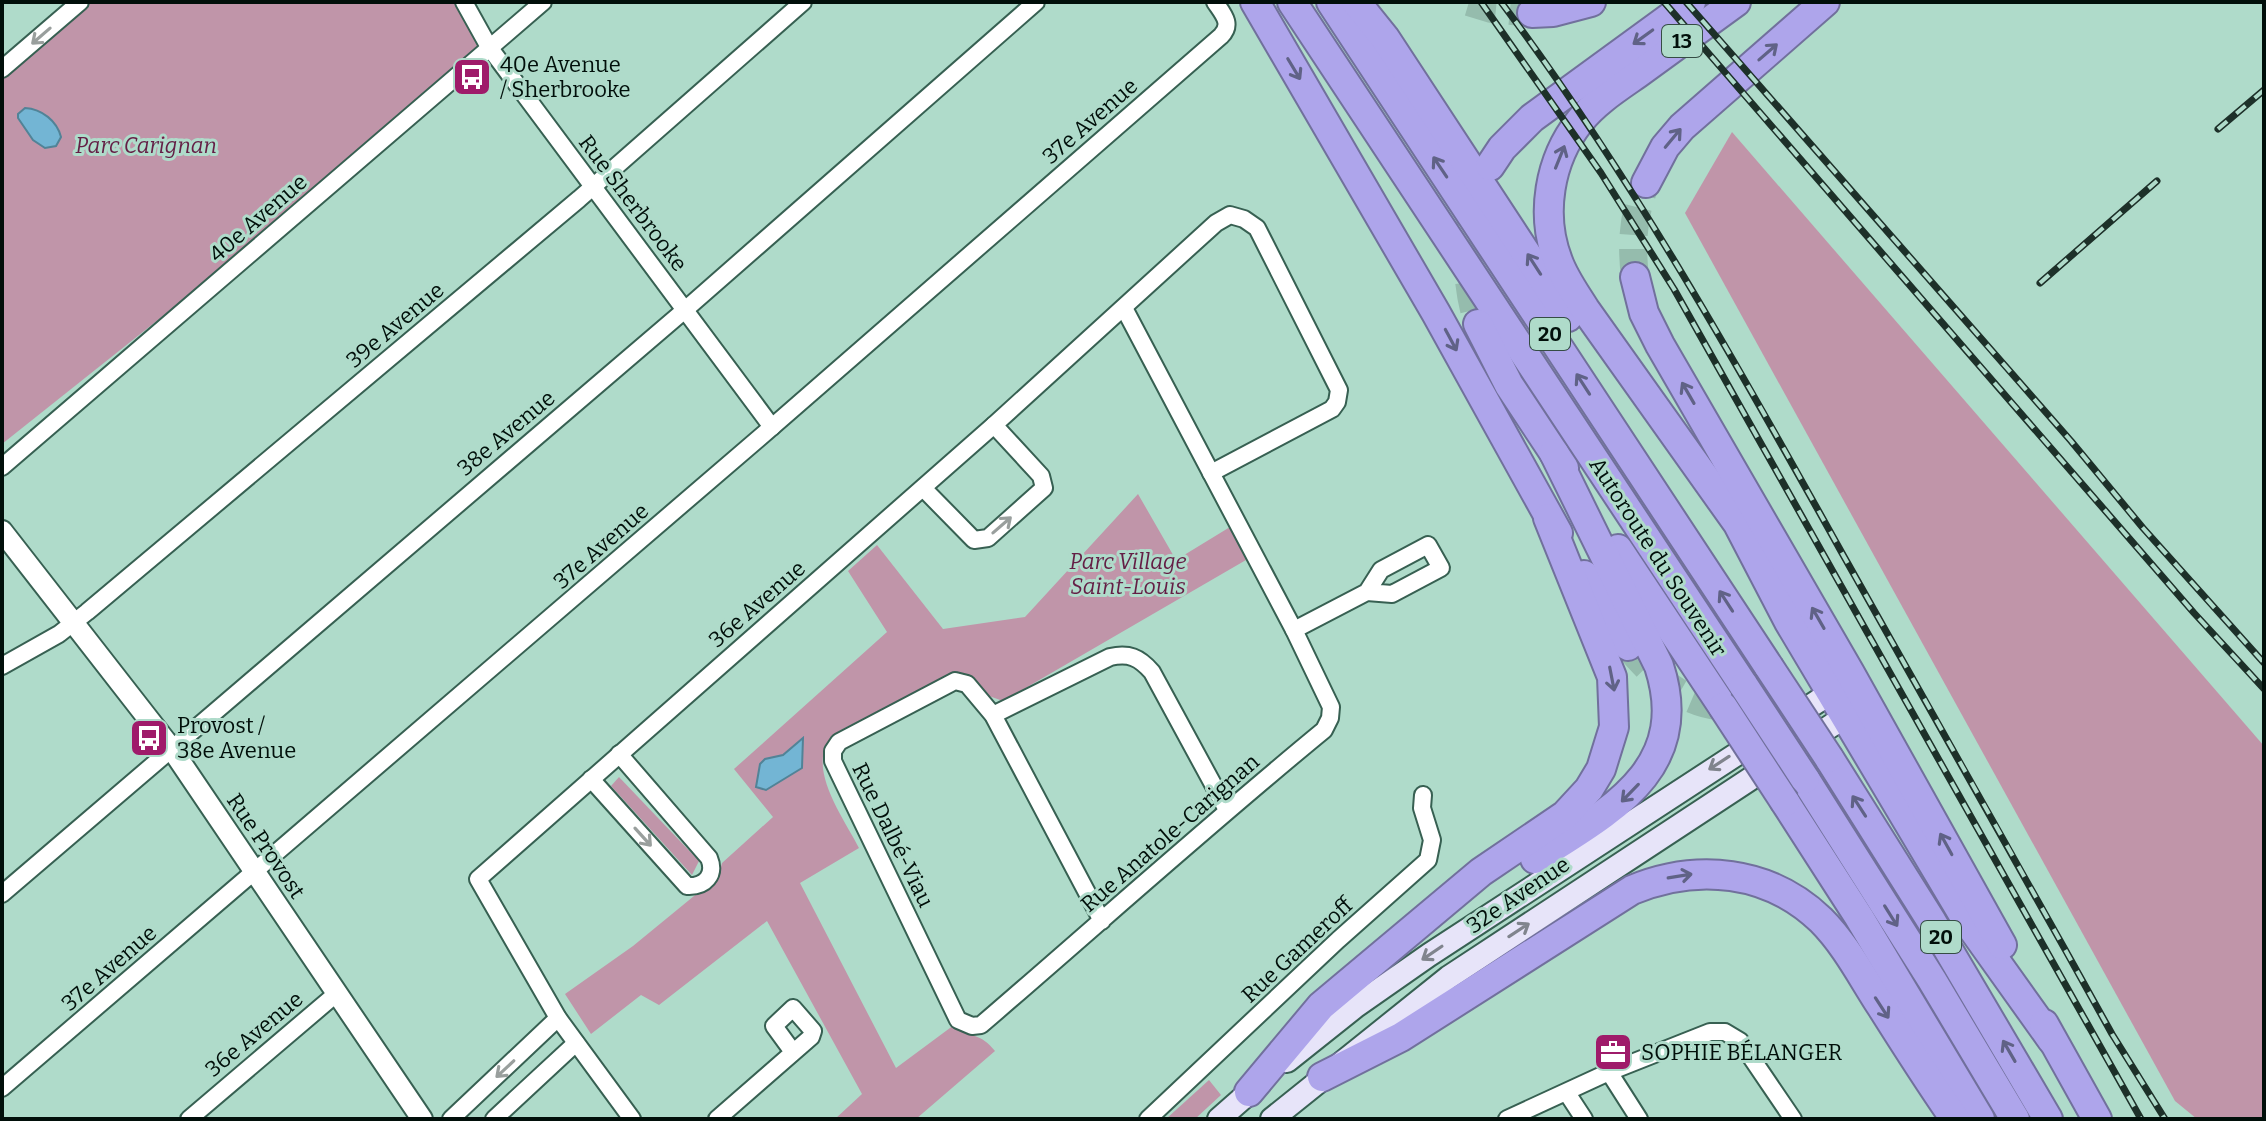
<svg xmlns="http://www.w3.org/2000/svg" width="2266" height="1121" viewBox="0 0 2266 1121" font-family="Bitter,serif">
<rect width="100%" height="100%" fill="#afdbca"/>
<g fill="#c095a9">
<polygon points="81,2 463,2 491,55 2,444 2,71"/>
<polygon points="1732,132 2264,746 2264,1119 2197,1119 2175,1101 1685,213"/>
<path d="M1138,494l38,66 54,-33 16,33 -243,141 -14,-5 -21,-21h-20l-109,56c-40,28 4,85 20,117l-59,35 96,185 58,-43c17,13 27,8 41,26l-79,68h-81l27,-25 -95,-173 -108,84 -18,-10 -50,39 -26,-40 68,-48 61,-50 25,-22 3,-11 51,-46 -39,-48 153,-137 -39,-61 29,-26 66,84 82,-12z"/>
<polygon points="619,777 699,861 692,875 611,786"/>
<polygon points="1209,1080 1221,1095 1195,1119 1166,1119"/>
</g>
<g fill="#73b5d4" stroke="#518397" stroke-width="2">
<path d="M25,108c17,1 32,13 36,29l-5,9 -11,2 -12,-8 -15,-22v-4z"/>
<polygon points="803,738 802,768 766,790 756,787 760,764 765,759 783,755"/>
</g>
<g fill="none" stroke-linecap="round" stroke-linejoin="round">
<g stroke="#95bcad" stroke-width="28" stroke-dasharray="28 14" stroke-linecap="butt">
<polyline points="1469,2 1492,9 1532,13"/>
<path d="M1475,199c-10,43 -10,83 3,125"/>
<path d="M1635,277c-4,-33 -2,-63 11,-94"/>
<path d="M1628,646c48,60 103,83 171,35"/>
</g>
<defs>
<g id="minor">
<polyline points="464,2 489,47 772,427"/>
<polyline points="2,69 80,2"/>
<polyline points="2,467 543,2"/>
<polyline points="923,488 974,540 988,538 1044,488 1041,476 994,425"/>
<polyline points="1294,630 1367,592 1392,594 1441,568 1428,545 1381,570 1367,592"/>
<polyline points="2,666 59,634 87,612 579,199 803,2"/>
<path d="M993,715l117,-58c19,-4 29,0 42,15l75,138"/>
<path d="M591,779l96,107c18,1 29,-11 22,-28l-90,-104"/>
<polyline points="2,894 686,309 1036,2"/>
<path d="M1102,921l-109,-206 -26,-31 -12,-3 -116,61 -6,9v10l125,259 14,6 9,-1c114,-98 226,-199 343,-295l6,-12 1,-11 -37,-77 -170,-322"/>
<polyline points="1609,1072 1639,1119"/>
<path d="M2,1088l770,-661 449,-391c12,-12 2,-22 -6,-34"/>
<polyline points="1567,1093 1584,1119"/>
<polyline points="189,1119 336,994"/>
<polyline points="451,1119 558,1018"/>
<polyline points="494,1119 576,1043"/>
<polyline points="632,1119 558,1018 478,879 994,425 1216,223 1230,215 1244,219 1257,228 1339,390 1337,402 1332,409 1211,473"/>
<polyline points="717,1119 811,1037 813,1031 793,1008 774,1026 793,1052"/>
<polyline points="1148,1119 1338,940 1428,860 1432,840 1422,808 1423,795"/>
<polyline points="1507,1119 1609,1072 1710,1032 1725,1032 1740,1041 1793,1119"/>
</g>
<polyline id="tertiary" points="2,531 171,748 422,1119"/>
<g id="secondary">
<polyline points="1287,1061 1356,1006 1429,955 1832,692"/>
<polyline points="1219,1119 1260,1083"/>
<polyline points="1272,1119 1449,977 1846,716"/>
</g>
<g id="motorway">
<polyline points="1255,2 1436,313 1558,533"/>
<polyline points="1292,2 1744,686"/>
<polyline points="1331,2 1769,667"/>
<polyline points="1356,2 1385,38 1568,317"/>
<path d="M1736,2c-33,24 -66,48 -99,72 -20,14 -42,28 -57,47 -31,39 -40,94 -22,140 6,17 17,32 27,48l153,215 51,98 178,299 85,119"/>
<polyline points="1532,13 1553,12 1591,2"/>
<polyline points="1490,166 1502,148 1532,118 1691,2"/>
<polyline points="1646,183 1665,147 1682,127 1825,2"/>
<polyline points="1635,277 1644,313 1660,345 1850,673 2002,945"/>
<polyline points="1478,324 1509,385 1564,468"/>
<polyline points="1618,549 1723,707"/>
<polyline points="1584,575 1628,646"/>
<polyline points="1829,758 1932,922 2048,1119"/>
<polyline points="1805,779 1932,980 2015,1119"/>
<polyline points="1785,802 1859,917 1980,1119"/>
<path d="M1535,859c73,-47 158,-89 124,-193l-105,-213"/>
<polyline points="2044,1024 2097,1119"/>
<path d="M1322,1077l79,-40 231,-147c65,-27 137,-20 189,30 25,25 41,57 60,86 24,38 48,76 74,113"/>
<polyline points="1249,1092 1321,1006 1481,872 1565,815 1589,789 1601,769 1614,727 1612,677 1548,518"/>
</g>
</defs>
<use href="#minor" stroke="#376052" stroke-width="20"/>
<use href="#tertiary" stroke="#376052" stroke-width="24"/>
<use href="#secondary" stroke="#376052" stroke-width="26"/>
<use href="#motorway" stroke="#71709c" stroke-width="32"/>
<use href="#minor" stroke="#fff" stroke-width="16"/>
<use href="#tertiary" stroke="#fff" stroke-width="20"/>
<use href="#secondary" stroke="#e7e4f9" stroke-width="22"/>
<use href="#motorway" stroke="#aea5eb" stroke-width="28"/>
<defs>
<g id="rail">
<polyline points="1481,2 1601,173 1674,289 2141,1119"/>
<path d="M1501,2c130,173 236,362 341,551 90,160 181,320 270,481l53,85"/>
<polyline points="1664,2 2194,613 2264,689"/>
<polyline points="1686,2 2071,441 2143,528 2264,663"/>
<polyline points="2218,129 2264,90"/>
<polyline points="2040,283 2157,181"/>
</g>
</defs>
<use href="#rail" stroke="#1d3029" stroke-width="7"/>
<use href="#rail" stroke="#afdbca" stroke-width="4" stroke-dasharray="12" stroke-linecap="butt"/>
<defs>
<g id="motorway-bridge">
<polyline points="1769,667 1829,758"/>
<polyline points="1744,686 1805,779"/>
<polyline points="1723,707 1785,802"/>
</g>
</defs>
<use href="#motorway-bridge" stroke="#71709c" stroke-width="32" stroke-linecap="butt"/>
<use href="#motorway-bridge" stroke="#aea5eb" stroke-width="28"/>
</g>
<defs><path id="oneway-shaft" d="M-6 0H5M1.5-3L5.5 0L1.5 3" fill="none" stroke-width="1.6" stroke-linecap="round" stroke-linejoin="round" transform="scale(2)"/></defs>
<g stroke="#999f9d">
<use href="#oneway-shaft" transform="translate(41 36) rotate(139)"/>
<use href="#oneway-shaft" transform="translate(1002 525) rotate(-41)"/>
<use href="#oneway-shaft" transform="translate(643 837) rotate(48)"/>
<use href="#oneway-shaft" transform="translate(505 1069) rotate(137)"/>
</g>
<g stroke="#606286">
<use href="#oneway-shaft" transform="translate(1643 37) rotate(144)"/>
<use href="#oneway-shaft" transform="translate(1768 52) rotate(-41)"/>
<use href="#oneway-shaft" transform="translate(1294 69) rotate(59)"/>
<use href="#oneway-shaft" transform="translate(1673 138) rotate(-50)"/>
<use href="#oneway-shaft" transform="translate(1560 157) rotate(-68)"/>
<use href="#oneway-shaft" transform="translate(1440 167) rotate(-124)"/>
<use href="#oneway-shaft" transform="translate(1534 264) rotate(-123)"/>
<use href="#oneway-shaft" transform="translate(1451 340) rotate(62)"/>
<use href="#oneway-shaft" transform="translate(1583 384) rotate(-123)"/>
<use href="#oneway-shaft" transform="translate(1688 393) rotate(-120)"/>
<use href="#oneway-shaft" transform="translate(1726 601) rotate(-123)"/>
<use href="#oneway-shaft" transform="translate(1818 618) rotate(-120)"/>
<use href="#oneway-shaft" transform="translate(1612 679) rotate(79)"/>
<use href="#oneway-shaft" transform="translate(1630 793) rotate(134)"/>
<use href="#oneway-shaft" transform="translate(1859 806) rotate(-123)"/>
<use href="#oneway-shaft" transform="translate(1946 844) rotate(-119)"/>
<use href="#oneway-shaft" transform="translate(1680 876) rotate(-9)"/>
<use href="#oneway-shaft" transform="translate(1891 916) rotate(58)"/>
<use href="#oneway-shaft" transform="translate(1882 1008) rotate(57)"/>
<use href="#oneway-shaft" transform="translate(2009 1051) rotate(-120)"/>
</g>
<g stroke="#80848d">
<use href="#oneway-shaft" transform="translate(1719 763) rotate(147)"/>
<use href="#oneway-shaft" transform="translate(1519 930) rotate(-33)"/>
<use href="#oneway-shaft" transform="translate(1432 953) rotate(146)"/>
</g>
<defs>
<symbol id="bus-square" viewBox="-11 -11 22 22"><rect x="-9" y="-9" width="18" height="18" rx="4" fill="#9f1b6a" stroke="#afdbca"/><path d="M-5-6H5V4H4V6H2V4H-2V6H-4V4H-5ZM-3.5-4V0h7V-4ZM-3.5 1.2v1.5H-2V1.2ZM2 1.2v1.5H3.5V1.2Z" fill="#fff"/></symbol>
<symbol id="office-square" viewBox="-11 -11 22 22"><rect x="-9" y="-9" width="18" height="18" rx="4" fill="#9f1b6a" stroke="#afdbca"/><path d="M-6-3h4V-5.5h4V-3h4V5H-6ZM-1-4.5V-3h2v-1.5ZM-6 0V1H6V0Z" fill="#fff"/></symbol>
</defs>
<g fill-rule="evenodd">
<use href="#bus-square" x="450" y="55" width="44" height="44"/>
<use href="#bus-square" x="127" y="716" width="44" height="44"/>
<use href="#office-square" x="1591" y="1030" width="44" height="44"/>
</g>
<g text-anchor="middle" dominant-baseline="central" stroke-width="6" stroke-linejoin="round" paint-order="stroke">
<g fill="#afdbca" stroke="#354c44" stroke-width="2">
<rect x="1662" y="25" width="40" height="32" rx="6"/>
<rect x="1530" y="318" width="40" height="32" rx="6"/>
<rect x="1921" y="921" width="40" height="32" rx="6"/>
</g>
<g font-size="20" font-weight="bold" fill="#010f0a">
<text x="1682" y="41">13</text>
<text x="1550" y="334">20</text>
<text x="1941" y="937">20</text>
</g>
<g font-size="22" fill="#010f0a" stroke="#afdbca" text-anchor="start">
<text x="500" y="64">40e Avenue<tspan x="500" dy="25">/ Sherbrooke</tspan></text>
<text x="177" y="725">Provost /<tspan x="177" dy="25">38e Avenue</tspan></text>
<text x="1641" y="1052">SOPHIE BÉLANGER</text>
</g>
<g font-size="22" fill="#010f0a" stroke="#afdbca">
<text transform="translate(1090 121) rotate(-41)">37e Avenue</text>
<text transform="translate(633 203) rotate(53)">Rue Sherbrooke</text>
<text transform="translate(258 218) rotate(-41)">40e Avenue</text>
<text transform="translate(395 325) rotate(-40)">39e Avenue</text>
<text transform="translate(506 433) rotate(-40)">38e Avenue</text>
<text transform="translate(601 546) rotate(-41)">37e Avenue</text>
<text transform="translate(1658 557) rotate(57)">Autoroute du Souvenir</text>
<text transform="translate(757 604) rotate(-41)">36e Avenue</text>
<text transform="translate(1170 833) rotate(-41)">Rue Anatole-Carignan</text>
<text transform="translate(893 835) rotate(64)">Rue Dalbé-Viau</text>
<text transform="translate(266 846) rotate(56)">Rue Provost</text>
<text transform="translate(1518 895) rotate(-34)">32e Avenue</text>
<text transform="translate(1297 950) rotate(-43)">Rue Gameroff</text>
<text transform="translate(109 968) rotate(-41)">37e Avenue</text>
<text transform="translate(254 1034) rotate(-40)">36e Avenue</text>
</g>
<g font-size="22" font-style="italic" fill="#641e45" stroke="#afdbca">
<text x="146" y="145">Parc Carignan</text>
<text x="1128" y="561">Parc Village<tspan x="1128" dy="25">Saint-Louis</tspan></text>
</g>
</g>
<rect width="2266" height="1121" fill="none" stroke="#010f0a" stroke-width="8"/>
</svg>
